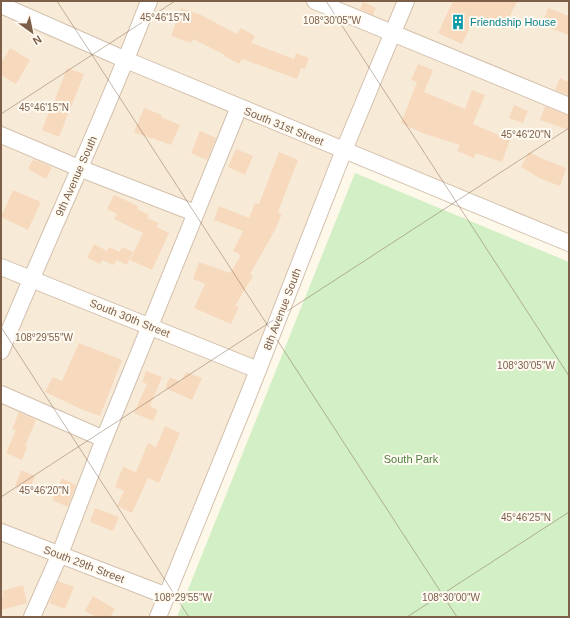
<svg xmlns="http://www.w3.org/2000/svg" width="570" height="618" viewBox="0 0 570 618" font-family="Helvetica,sans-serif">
<rect width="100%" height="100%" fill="#fef8ea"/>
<polygon fill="#f7ebd7" points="1,1 569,1 569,239 344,150 157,617 1,617"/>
<polygon fill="#d3efc5" points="355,173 569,262 569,617 177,617"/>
<g fill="#f7d9be">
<polygon points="453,1 517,1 504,29 475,16 462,44 438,33"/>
<polygon points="363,2 376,8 373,15 360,9"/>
<polygon points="181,8 199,14 237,34 241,28 255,36 251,43 294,59 296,53 309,58 305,69 301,68 297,79 242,59 239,64 224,56 225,55 193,39 191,43 171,36"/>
<polygon points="548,8 569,16 569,35 542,25"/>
<polygon points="10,48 30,60 16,84 1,75 1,64"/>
<polygon points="418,64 433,70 424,92 465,109 472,90 485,95 473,124 510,140 502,162 476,153 474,158 457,151 460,145 425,134 401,123 417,82 411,80"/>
<polygon points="67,68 84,74 59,137 42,130 53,101 54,102"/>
<polygon points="560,78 569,82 569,96 555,90"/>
<polygon points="514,105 528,111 523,123 509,118"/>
<polygon points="545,106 569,115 569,130 540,120"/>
<polygon points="144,108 162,115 161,117 180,125 171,145 152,138 152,139 134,132"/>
<polygon points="200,131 216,138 207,160 191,153"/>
<polygon points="236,149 253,156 245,175 228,167"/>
<polygon points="279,152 298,160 278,212 282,214 274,232 250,274 253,276 235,306 239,307 231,324 194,308 205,284 193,279 199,262 230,273 241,255 233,251 243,231 214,220 219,206 249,218 255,203 259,204"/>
<polygon points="529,152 543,159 566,168 560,186 541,179 521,167"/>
<polygon points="33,159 52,167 46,179 28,169"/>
<polygon points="13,190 41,202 28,230 1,217"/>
<polygon points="114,195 138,206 137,209 149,215 147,218 159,223 157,227 169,233 152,270 130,260 143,233 114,219 117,214 107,209"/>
<polygon points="94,244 107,251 109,247 120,252 114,265 102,260 106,253 100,264 87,258"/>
<polygon points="122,247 133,252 127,265 116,260"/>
<polygon points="79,343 122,360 100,416 83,410 45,392 53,377 62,381"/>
<polygon points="146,371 162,377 150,406 158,410 153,421 134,413 147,384 142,382"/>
<polygon points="186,372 202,378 192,400 165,388 170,377 181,382"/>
<polygon points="19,412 36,420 25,446 27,447 22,460 6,453 16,430 12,429"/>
<polygon points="165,426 180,433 159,483 148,478 132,513 117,506 124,491 115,487 123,467 136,472 148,443 156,447"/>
<polygon points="21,470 35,476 29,492 15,486"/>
<polygon points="62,478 76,485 68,507 52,500"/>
<polygon points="95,508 119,517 113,531 90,522"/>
<polygon points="58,581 74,587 65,609 49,603"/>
<polygon points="23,585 27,603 1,610 1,597 4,596 2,591"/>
<polygon points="93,596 115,609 110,617 96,617 85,611"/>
</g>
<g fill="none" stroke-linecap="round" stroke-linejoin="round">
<defs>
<g id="minor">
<polyline points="315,1 569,106"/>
<polyline points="1,5 126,60 569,243"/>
<polyline points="1,135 79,168 195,213"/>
<polyline points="1,267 258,370"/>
<path d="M1,351c48,-117 103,-232 148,-350"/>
<polyline points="1,394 104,439"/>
<polyline points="1,532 167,596"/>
<polyline points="32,617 60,554 104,439 239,107"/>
<polyline points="158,617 249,393 344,150 406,1"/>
</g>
</defs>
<use href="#minor" stroke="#d3c0ad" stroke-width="18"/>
<use href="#minor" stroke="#fff" stroke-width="16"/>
</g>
<path fill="none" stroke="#7d5f49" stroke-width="1" stroke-opacity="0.45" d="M57,1l400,616M326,1l243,375M1,114l174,-113M1,327l188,290M1,497l568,-369M407,617l162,-105"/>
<defs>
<symbol id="building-bare" viewBox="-9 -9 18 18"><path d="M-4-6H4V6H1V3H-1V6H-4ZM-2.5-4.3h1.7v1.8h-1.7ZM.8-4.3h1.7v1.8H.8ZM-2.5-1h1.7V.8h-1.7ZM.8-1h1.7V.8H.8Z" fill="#0f9aa8" stroke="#fffbf2" stroke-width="2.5" paint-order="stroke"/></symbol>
</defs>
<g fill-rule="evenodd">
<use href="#building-bare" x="447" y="11" width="22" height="22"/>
</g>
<g text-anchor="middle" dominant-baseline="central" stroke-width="4" stroke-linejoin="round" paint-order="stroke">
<g font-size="11" fill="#0d838f" stroke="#fffbf2" text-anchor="start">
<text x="470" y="22">Friendship House</text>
</g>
<g font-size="11" fill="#7d5f49" stroke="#fffbf2">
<text transform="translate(284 126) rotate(22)">South 31st Street</text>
<text transform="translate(76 176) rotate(-66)">9th Avenue South</text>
<text transform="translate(282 309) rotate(-69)">8th Avenue South</text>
<text transform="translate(130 318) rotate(22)">South 30th Street</text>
<text transform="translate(84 564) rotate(21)">South 29th Street</text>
</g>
<g font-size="11" fill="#4c7e3c" stroke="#fffbf2">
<text x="411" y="459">South Park</text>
</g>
</g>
<g font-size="10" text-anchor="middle" fill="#7d5f49" stroke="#fffbf2" stroke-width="4" stroke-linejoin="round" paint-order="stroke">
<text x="165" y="21">45°46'15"N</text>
<text x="332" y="24">108°30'05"W</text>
<text x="44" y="111">45°46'15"N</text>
<text x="526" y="138">45°46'20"N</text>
<text x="44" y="341">108°29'55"W</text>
<text x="526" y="369">108°30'05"W</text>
<text x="44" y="494">45°46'20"N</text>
<text x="526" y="521">45°46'25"N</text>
<text x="183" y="601">108°29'55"W</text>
<text x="451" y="601">108°30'00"W</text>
</g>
<rect width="570" height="618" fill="none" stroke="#7d5f49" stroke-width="4"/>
<g transform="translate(32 32) rotate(147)" stroke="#fffbf2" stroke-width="3" paint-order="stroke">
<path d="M0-3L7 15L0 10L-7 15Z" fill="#7d5f49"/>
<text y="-6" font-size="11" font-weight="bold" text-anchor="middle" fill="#7d5f49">N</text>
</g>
</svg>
